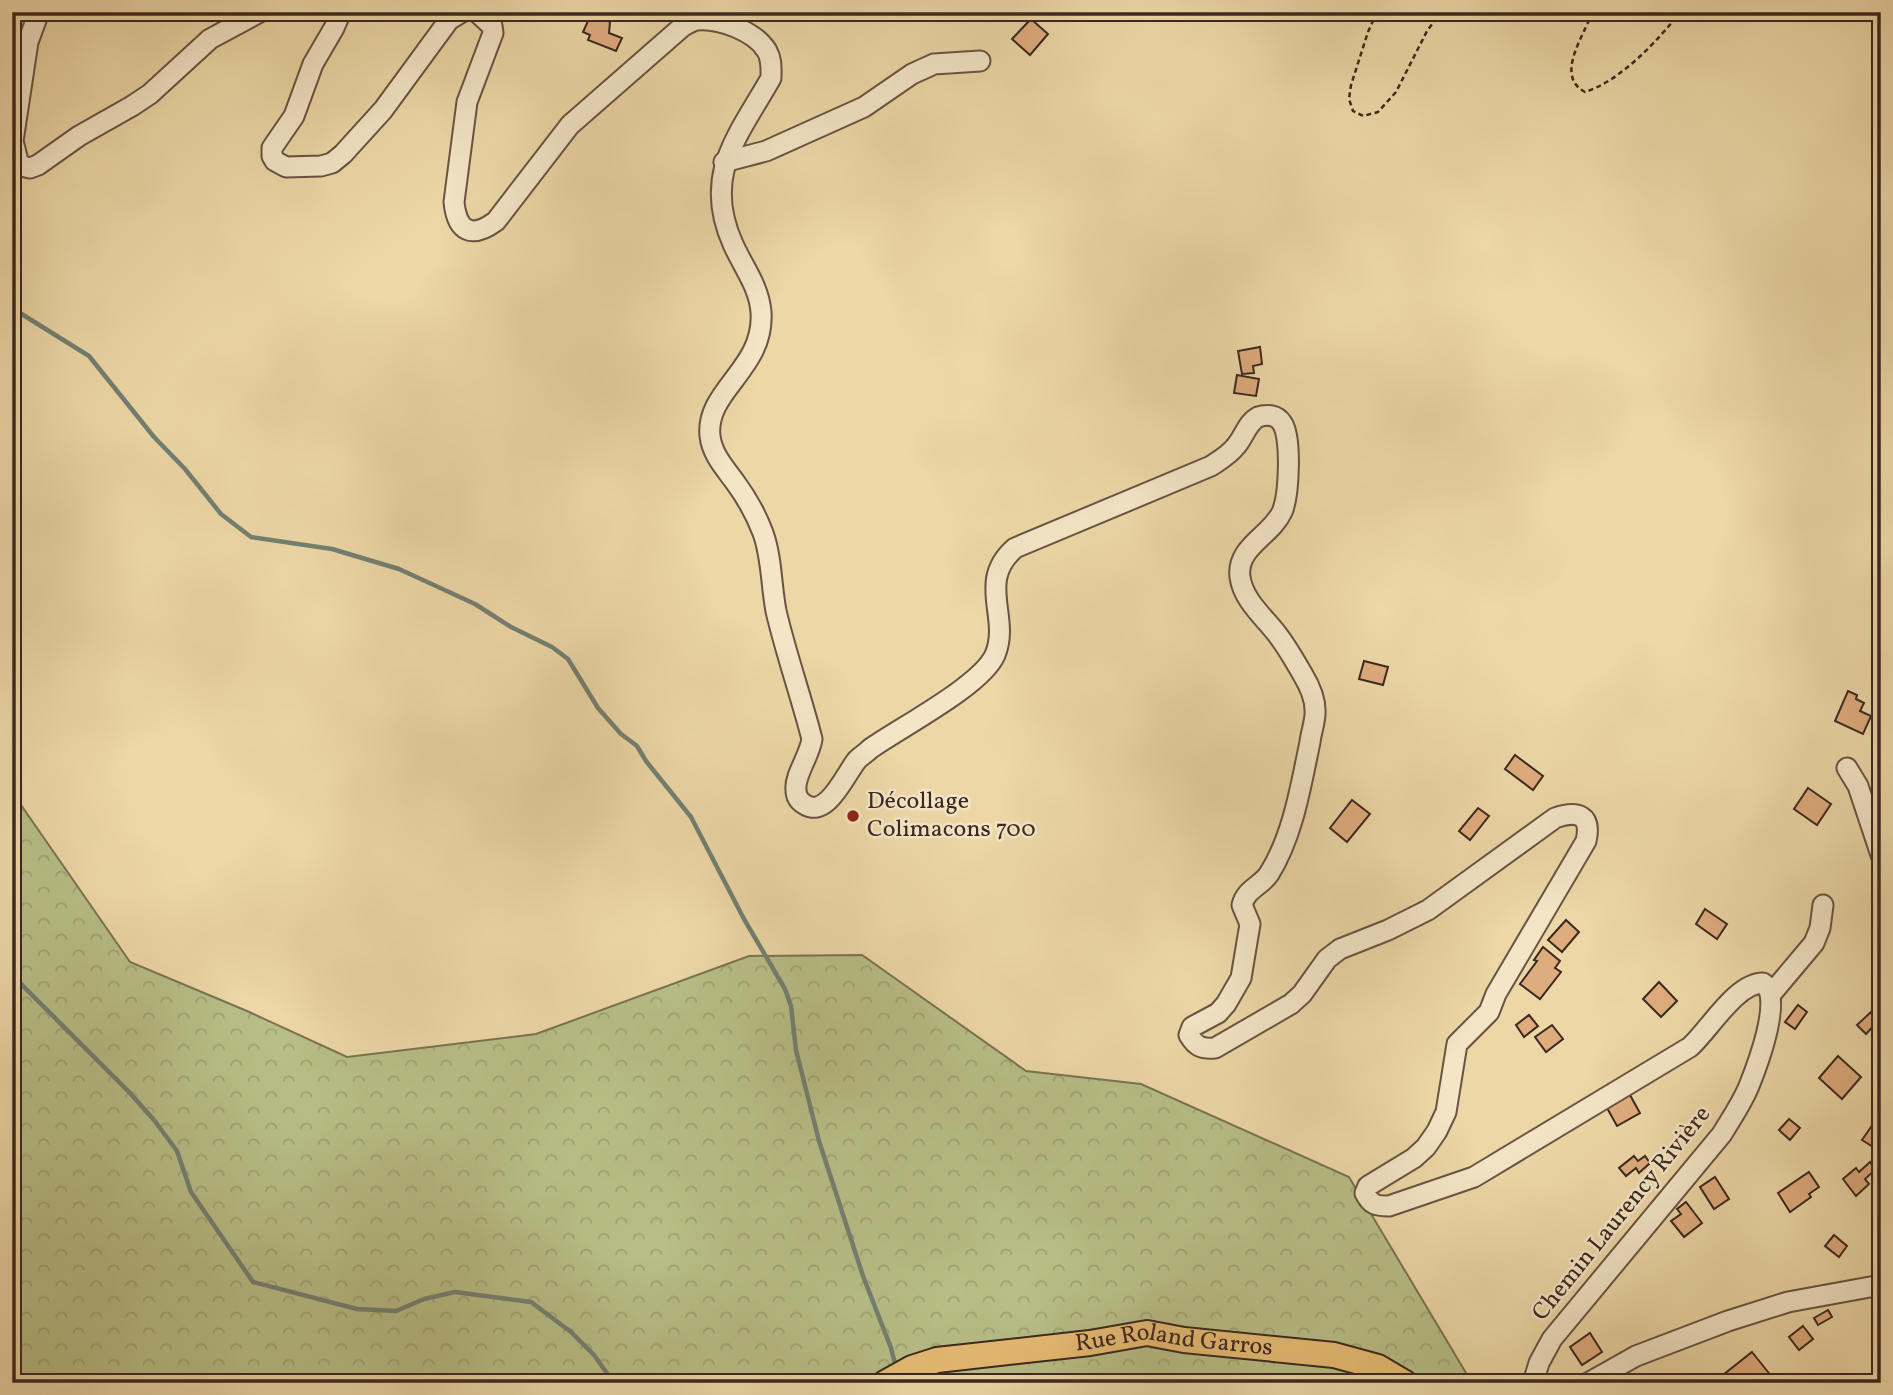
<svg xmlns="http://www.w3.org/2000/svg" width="1893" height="1395" viewBox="0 0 1893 1395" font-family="Vollkorn,serif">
<defs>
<pattern id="forest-crowns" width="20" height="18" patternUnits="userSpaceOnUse" patternTransform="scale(1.75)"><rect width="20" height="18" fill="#b8be87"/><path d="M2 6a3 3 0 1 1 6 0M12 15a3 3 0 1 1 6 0" fill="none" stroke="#9fa374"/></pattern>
</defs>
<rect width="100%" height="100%" fill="#edd7a7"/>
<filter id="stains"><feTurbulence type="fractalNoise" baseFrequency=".00286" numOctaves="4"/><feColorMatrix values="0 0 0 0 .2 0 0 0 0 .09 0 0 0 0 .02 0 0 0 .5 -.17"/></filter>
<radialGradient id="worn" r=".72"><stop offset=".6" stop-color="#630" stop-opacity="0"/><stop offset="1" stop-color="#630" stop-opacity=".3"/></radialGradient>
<polygon fill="url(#forest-crowns)" stroke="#7a7354" stroke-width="2" points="12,792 130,962 247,1011 347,1057 536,1034 749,956 862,955 1026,1071 1141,1084 1349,1177 1472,1383 22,1383 12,1370"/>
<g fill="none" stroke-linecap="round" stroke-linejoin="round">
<g stroke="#738072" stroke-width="4.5">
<polyline points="12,308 89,356 154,437 185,469 221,514 251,537 332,549 399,569 475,604 511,627 552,647 568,659 598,708 621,734 637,746 646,761 691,817 744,919 785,989 791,1006 796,1050 819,1141 863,1276 891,1348 896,1368"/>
<polyline points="12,975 129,1092 154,1120 177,1151 191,1192 253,1282 357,1309 396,1311 424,1299 455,1292 531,1302 571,1332 594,1355 614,1383"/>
</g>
</g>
<g fill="#dfac7d" stroke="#3b2820" stroke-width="2">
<polygon points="592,12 602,13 600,17 610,22 609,33 622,38 616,51 588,40 590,35 583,32"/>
<polygon points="1031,19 1048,34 1030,55 1012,39"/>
<polygon points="1260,347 1262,364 1253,366 1254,373 1242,374 1238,351"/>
<polygon points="1237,375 1259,379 1256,396 1234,393"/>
<polygon points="1364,661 1388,667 1383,685 1359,679"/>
<polygon points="1848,691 1857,695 1856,699 1864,703 1860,711 1871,716 1863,734 1835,721"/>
<polygon points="1515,755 1543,776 1533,790 1505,769"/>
<polygon points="1808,788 1831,804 1817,825 1794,809"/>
<polygon points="1352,800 1370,814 1347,842 1330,828"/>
<polygon points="1478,808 1489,816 1470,840 1459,831"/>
<polygon points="1705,909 1727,924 1717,939 1696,924"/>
<polygon points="1566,920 1579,932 1562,952 1548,940"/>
<polygon points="1543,947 1560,961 1555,968 1561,972 1540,999 1520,984 1537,961 1534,960"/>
<polygon points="1659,982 1677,1001 1661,1017 1643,999"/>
<polygon points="1798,1005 1807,1012 1795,1029 1785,1022"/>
<polygon points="1871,1012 1879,1020 1866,1034 1857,1025"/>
<polygon points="1529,1015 1538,1026 1524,1037 1516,1025"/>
<polygon points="1552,1025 1563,1039 1546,1052 1535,1037"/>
<polygon points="1838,1056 1861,1077 1842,1099 1819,1078"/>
<polygon points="1630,1095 1640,1113 1617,1126 1607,1108"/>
<polygon points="1880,1114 1881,1114 1881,1152 1862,1140"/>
<polygon points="1789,1119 1800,1128 1790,1140 1779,1130"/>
<polygon points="1634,1156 1638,1161 1645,1156 1650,1163 1639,1173 1636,1168 1626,1176 1619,1168"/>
<polygon points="1870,1162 1876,1169 1865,1179 1869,1184 1856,1196 1843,1179 1856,1168 1859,1172"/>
<polygon points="1809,1172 1819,1187 1809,1194 1811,1197 1790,1212 1778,1193"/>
<polygon points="1715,1177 1729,1199 1714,1209 1700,1187"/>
<polygon points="1686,1202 1702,1223 1684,1237 1671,1221 1681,1214 1677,1209"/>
<polygon points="1834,1235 1847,1246 1839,1257 1825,1246"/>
<polygon points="1828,1310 1832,1317 1818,1325 1814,1318"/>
<polygon points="1803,1326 1813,1339 1799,1350 1789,1337"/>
<polygon points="1590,1333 1602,1352 1582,1365 1570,1347"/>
<polygon points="1752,1352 1772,1377 1765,1383 1730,1383 1723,1375"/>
</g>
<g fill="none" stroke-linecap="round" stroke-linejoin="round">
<defs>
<g id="minor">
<polyline points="39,12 28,42 13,141 18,161 22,166 30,168 38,165 79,136 132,106 150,94 210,39 260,12"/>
<polyline points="341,12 334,28 313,64 294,116 272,148 272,156 275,161 286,167 321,166 332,163 343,154 383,110 449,20 462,12"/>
<path d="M477,12l15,14 1,7 -26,69 -13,100c3,30 18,37 42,19l74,-96 112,-98c5,-3 10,-6 15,-7 22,-2 58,11 70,31 5,9 4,17 4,27 -33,58 -69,97 -38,166 10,23 26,42 28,68 4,57 -56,78 -51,124 2,18 14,31 25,46 11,15 21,32 28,51 9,25 8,52 13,78 10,43 25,85 36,128 -2,16 -18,37 -16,51 0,6 3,11 8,14 23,16 42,-31 53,-44 4,-4 9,-7 13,-11 31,-22 111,-63 125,-94 16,-38 -19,-73 20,-107l196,-82c9,-6 18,-11 25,-20 8,-9 11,-23 22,-29 9,-3 19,-2 24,6 10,14 7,73 0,89 -11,24 -46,35 -42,65 3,23 24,40 37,57 10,13 18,27 26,41 6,10 12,23 12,35 1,10 -4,22 -5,32 -9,43 -17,94 -41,132 -8,12 -23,15 -27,31l8,19 -9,54 -15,26 -8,9 -26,14 -3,8c7,12 13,14 26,13l76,-44 11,-10 25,-35 13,-10 48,-19 40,-20 127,-92c23,-8 37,-3 31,23l-90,153 -7,18 -32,32 -11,68 -9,19 -11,16 -12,11 -46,28 -3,7c6,12 11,13 24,13l85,-29 216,-130c20,-18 46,-64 73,-64 21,13 -6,83 -14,103 -7,17 -18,33 -27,48l-170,205 -13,24 -6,20"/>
<polyline points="724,162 766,151 864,107 912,74 934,64 980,61"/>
<polyline points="1847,768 1858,786 1881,855"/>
<polyline points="1772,993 1814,943 1820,928 1823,905"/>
<polyline points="1588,1383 1636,1356 1728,1321 1788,1302 1881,1285"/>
</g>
<g id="major">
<path id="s1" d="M885,1383l27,-15 25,-8 153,-17 57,-10 37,7 150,15 44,12 27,16"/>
</g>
</defs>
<use href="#minor" stroke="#685442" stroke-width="23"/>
<use href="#major" stroke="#3b2820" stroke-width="28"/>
<g stroke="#3b2820" stroke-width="2.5" stroke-dasharray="5 3.5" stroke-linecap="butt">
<polyline points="1248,12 1255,20 1264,19 1272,12"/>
<polyline points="1377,12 1368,32 1351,85 1349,99 1353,111 1363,116 1378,112 1396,92 1427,31 1441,12"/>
<polyline points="1519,12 1524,18 1530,19 1545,12"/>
<path d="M1587,12l3,6c-9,22 -34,59 -5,74 35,-11 73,-51 95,-80"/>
</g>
<use href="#minor" stroke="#f3e5c6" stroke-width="19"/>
<use href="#major" stroke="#e6bc74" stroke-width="24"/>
</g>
<circle fill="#8f2418" stroke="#f3e5c6" stroke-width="2.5" cx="853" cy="816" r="7"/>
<g text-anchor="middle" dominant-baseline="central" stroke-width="5" stroke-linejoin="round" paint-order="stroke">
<g font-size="24" fill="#3b2820" stroke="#f3e5c6" text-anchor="start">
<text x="867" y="802">Décollage<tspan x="867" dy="28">Colimacons 700</tspan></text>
</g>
<g font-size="24" fill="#3b2820" stroke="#f3e5c6">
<text transform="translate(1622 1214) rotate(-51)">Chemin Laurency Rivière</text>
<text stroke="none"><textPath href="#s1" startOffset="296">Rue Roland Garros</textPath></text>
</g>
</g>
<rect width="1893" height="1395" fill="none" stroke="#edd7a7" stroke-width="42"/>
<rect x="14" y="14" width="1865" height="1367" fill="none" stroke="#3b2820" stroke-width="3.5"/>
<rect x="21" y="21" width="1851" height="1353" fill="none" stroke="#3b2820" stroke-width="2"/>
<rect width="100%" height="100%" filter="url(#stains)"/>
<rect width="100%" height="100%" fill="url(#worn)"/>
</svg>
